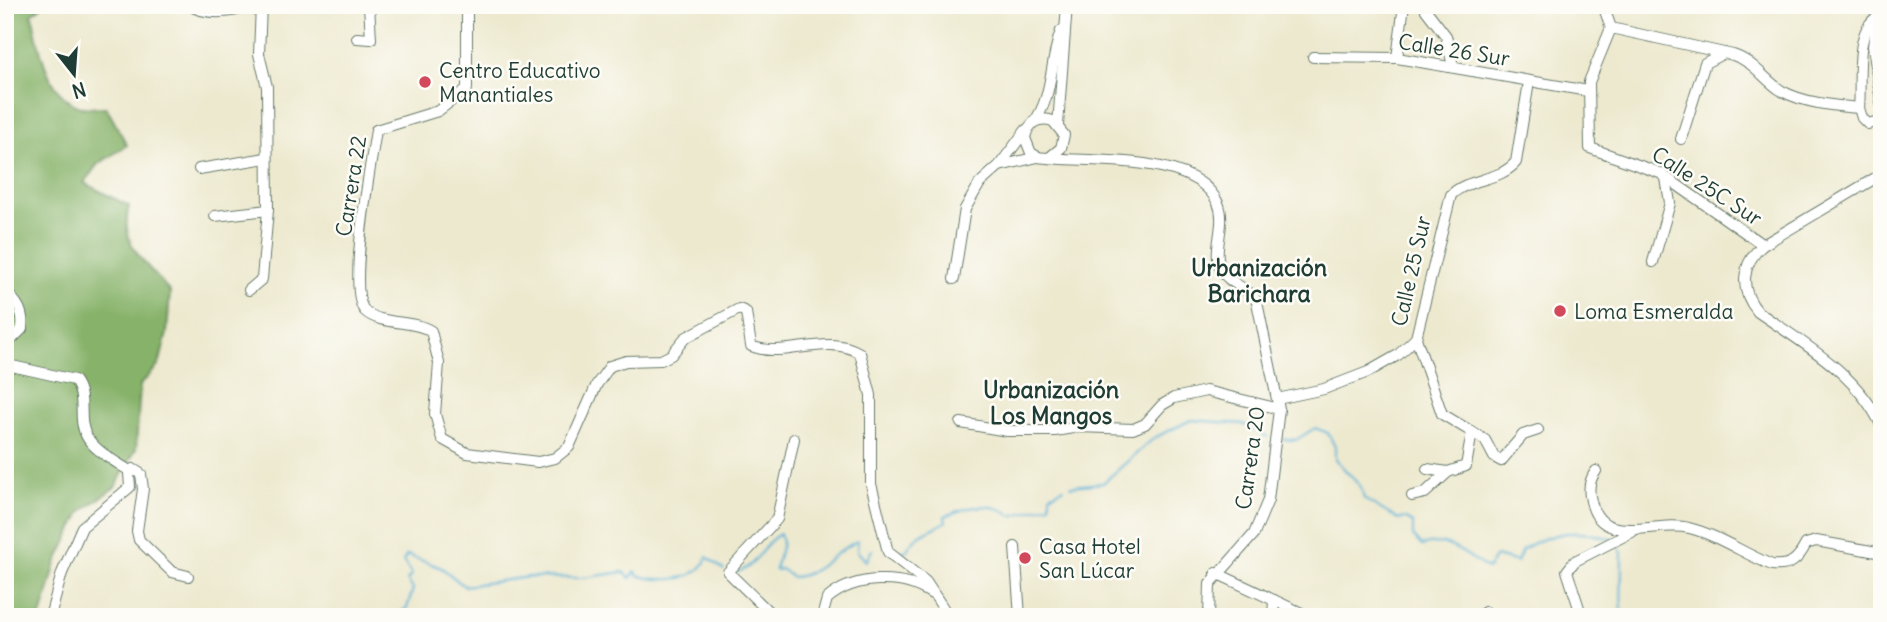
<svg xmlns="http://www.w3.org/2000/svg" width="1887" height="622" viewBox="0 0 1887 622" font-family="Delius,sans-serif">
<rect width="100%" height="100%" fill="#fdfcf7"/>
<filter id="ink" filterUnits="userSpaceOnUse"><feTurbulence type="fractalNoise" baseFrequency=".0143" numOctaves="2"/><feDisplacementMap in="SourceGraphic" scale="14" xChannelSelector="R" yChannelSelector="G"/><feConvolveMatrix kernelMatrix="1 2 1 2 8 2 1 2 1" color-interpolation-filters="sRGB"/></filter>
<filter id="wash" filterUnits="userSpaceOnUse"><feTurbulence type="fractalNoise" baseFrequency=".00686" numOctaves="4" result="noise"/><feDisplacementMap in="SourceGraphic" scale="28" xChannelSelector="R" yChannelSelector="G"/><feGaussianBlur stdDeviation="1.57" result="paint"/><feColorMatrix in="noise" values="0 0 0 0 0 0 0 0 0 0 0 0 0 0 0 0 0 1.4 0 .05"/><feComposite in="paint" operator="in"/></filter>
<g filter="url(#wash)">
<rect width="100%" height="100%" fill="#ede9cf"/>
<path fill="#86b269" stroke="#52784e" stroke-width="2" d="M5,5h38l-11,9c6,29 14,79 46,92 7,3 20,1 28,1l21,38 -30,20 -13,18 45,23c-11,40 18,57 41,86l-3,41 -8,32 -19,20 -4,64 -21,38 -34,25 -25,51 -15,54h-36v-210l5,-3 -5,-18z"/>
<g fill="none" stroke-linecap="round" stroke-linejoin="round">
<g stroke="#5bb1d7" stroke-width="2">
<path d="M1283,439l13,1 19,-12 13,5 7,14v12l26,28 3,12 35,21 5,-2 9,5v13l9,10c26,-10 44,10 66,23l8,-13 21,6 5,-12c31,-19 54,-22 89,-11"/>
<polyline points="1071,486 1103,483 1154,438 1191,420 1243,424 1268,437"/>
<polyline points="1617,545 1622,553 1621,617"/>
<path d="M897,553l10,-3c9,-17 23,-19 39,-28l-1,-6c21,-9 48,-16 67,0l38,-11v-10l14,-7"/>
<path d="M736,572c22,-4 26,-30 44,-38l2,9 -7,27 6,-1 11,8c28,-1 42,-28 66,-36l-1,10 9,10 6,-11"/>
<polyline points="341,617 375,617"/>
<path d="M392,617l15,-9 6,-19 -6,-9 5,-5 -9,-14 4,-6 35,13 22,18 65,-9 53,1 42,-6 6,6 6,-7 1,4c22,7 62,8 70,-18l17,13"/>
</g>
</g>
</g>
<g filter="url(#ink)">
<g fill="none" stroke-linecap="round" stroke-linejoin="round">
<defs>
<g id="minor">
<path d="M190,5c14,10 45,9 59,0"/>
<path d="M467,5v84l-29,22 -62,19c-4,29 -30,163 -11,181 16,15 47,8 66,20l8,32 -4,51 7,25 25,14 71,9 17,-4 14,-11 28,-63 13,-18 16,-5 35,-1 10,-5 14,-17 54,-29 7,3 5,34c34,14 75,-14 109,7l11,42v89l17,68 38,30 23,35"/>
<polyline points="878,5 878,6"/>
<polyline points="1603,5 1611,28 1589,82 1590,148 1660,173 1763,245"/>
<polyline points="1426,10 1446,36 1453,66"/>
<path d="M1882,15c-30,10 -20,67 -23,93l3,10 6,6 14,-4"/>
<polyline points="1877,18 1873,46 1882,109"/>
<path d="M1611,28l122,27c22,7 31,25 49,36 21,12 54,15 77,17"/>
<polyline points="357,38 371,39 369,5"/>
<polyline points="1313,57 1397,58 1588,91"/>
<polyline points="1397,58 1404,5"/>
<path d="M1034,122c19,-25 16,-62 27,-91"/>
<polyline points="1058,125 1067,5"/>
<polyline points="1681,139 1705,63 1724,53"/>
<path d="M1050,157l11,-9 3,-13 -11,-14c-15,-5 -25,2 -28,17l6,15 7,4c49,7 156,-6 180,46 10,22 -8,48 4,68 8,14 27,16 35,31l22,107 -11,91 -14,34 -44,50 -1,33"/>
<polyline points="999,166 1038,157"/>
<polyline points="199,169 266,158"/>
<path d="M1882,174l-119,71c-22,19 -24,45 -5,67 45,31 100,62 124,115"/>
<polyline points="215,216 268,210"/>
<polyline points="1653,262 1670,203 1666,178"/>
<polyline points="954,279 965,209 980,183 999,166 1026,130"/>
<polyline points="249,290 262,279 268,210 267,87 259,54 261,5"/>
<path d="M5,293c14,9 19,20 17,36l-17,17"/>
<path d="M5,361l7,5 62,14c14,18 2,39 13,57 8,14 29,25 43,34"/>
<path d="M1277,399l47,-10 44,-17 30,-17 18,-17 35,-143c18,-18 48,-13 65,-33l13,-80"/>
<polyline points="961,423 1007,431 1055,431 1079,427 1133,429 1145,424 1162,405 1174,398 1206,391 1279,409"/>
<polyline points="1472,432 1485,440 1494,457 1501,461 1523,435 1538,430"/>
<polyline points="1427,469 1448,472"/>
<path d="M1596,471c-7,9 -8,19 -5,30 10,48 66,18 98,27 29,7 55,26 83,37 18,2 26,-5 34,-21l10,-3 66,12"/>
<polyline points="1412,496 1425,493 1448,472 1466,466 1472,432 1442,414 1416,338"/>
<polyline points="1015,547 1020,617"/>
<polyline points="1216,573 1310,617"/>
<polyline points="50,617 62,573 82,527 130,487 129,473 133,469 141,474 143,489 137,531 139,540 172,572 188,576"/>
<polyline points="774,617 728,572 777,519 794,439"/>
<path d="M822,617l5,-18c27,-24 76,-25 105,-5"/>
<polyline points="1273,617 1274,600"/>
<polyline points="1478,617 1485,612"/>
<polyline points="1582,617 1567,571 1575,561 1632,532"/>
</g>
</defs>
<use href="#minor" stroke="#67796a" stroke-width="12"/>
<use href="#minor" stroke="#fff" stroke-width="10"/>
</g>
</g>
<g fill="#d1495b" stroke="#fdfcf7" stroke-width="2.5">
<circle cx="425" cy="82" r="7"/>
<circle cx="1560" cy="311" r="7"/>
<circle cx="1025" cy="558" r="7"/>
</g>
<g text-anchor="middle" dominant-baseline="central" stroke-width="5" stroke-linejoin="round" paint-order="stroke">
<g font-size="21" fill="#1f3d34" stroke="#fdfcf7">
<text transform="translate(1454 50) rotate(9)">Calle 26 Sur</text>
<text transform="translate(351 186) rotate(-81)">Carrera 22</text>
<text transform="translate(1707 186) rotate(33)">Calle 25C Sur</text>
<text transform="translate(1411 271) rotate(-77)">Calle 25 Sur</text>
<text transform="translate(1250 458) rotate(-82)">Carrera 20</text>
</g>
<g font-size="21" fill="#1f3d34" stroke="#fdfcf7" text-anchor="start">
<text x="439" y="70">Centro Educativo<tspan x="439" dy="24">Manantiales</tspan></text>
<text x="1574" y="311">Loma Esmeralda</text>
<text x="1039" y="546">Casa Hotel<tspan x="1039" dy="24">San Lúcar</tspan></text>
</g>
<g font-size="23" font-weight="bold" fill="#1f3d34" stroke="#fdfcf7">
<text x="1259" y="267">Urbanización<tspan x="1259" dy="26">Barichara</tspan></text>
<text x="1051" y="389">Urbanización<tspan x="1051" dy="26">Los Mangos</tspan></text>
</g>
</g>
<rect width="1887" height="622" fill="none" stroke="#fdfcf7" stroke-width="28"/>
<g transform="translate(74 74) rotate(163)" stroke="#fdfcf7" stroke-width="5" paint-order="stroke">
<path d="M0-5L12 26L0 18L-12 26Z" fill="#1f3d34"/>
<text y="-10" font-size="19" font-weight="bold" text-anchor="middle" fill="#1f3d34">N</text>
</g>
</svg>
